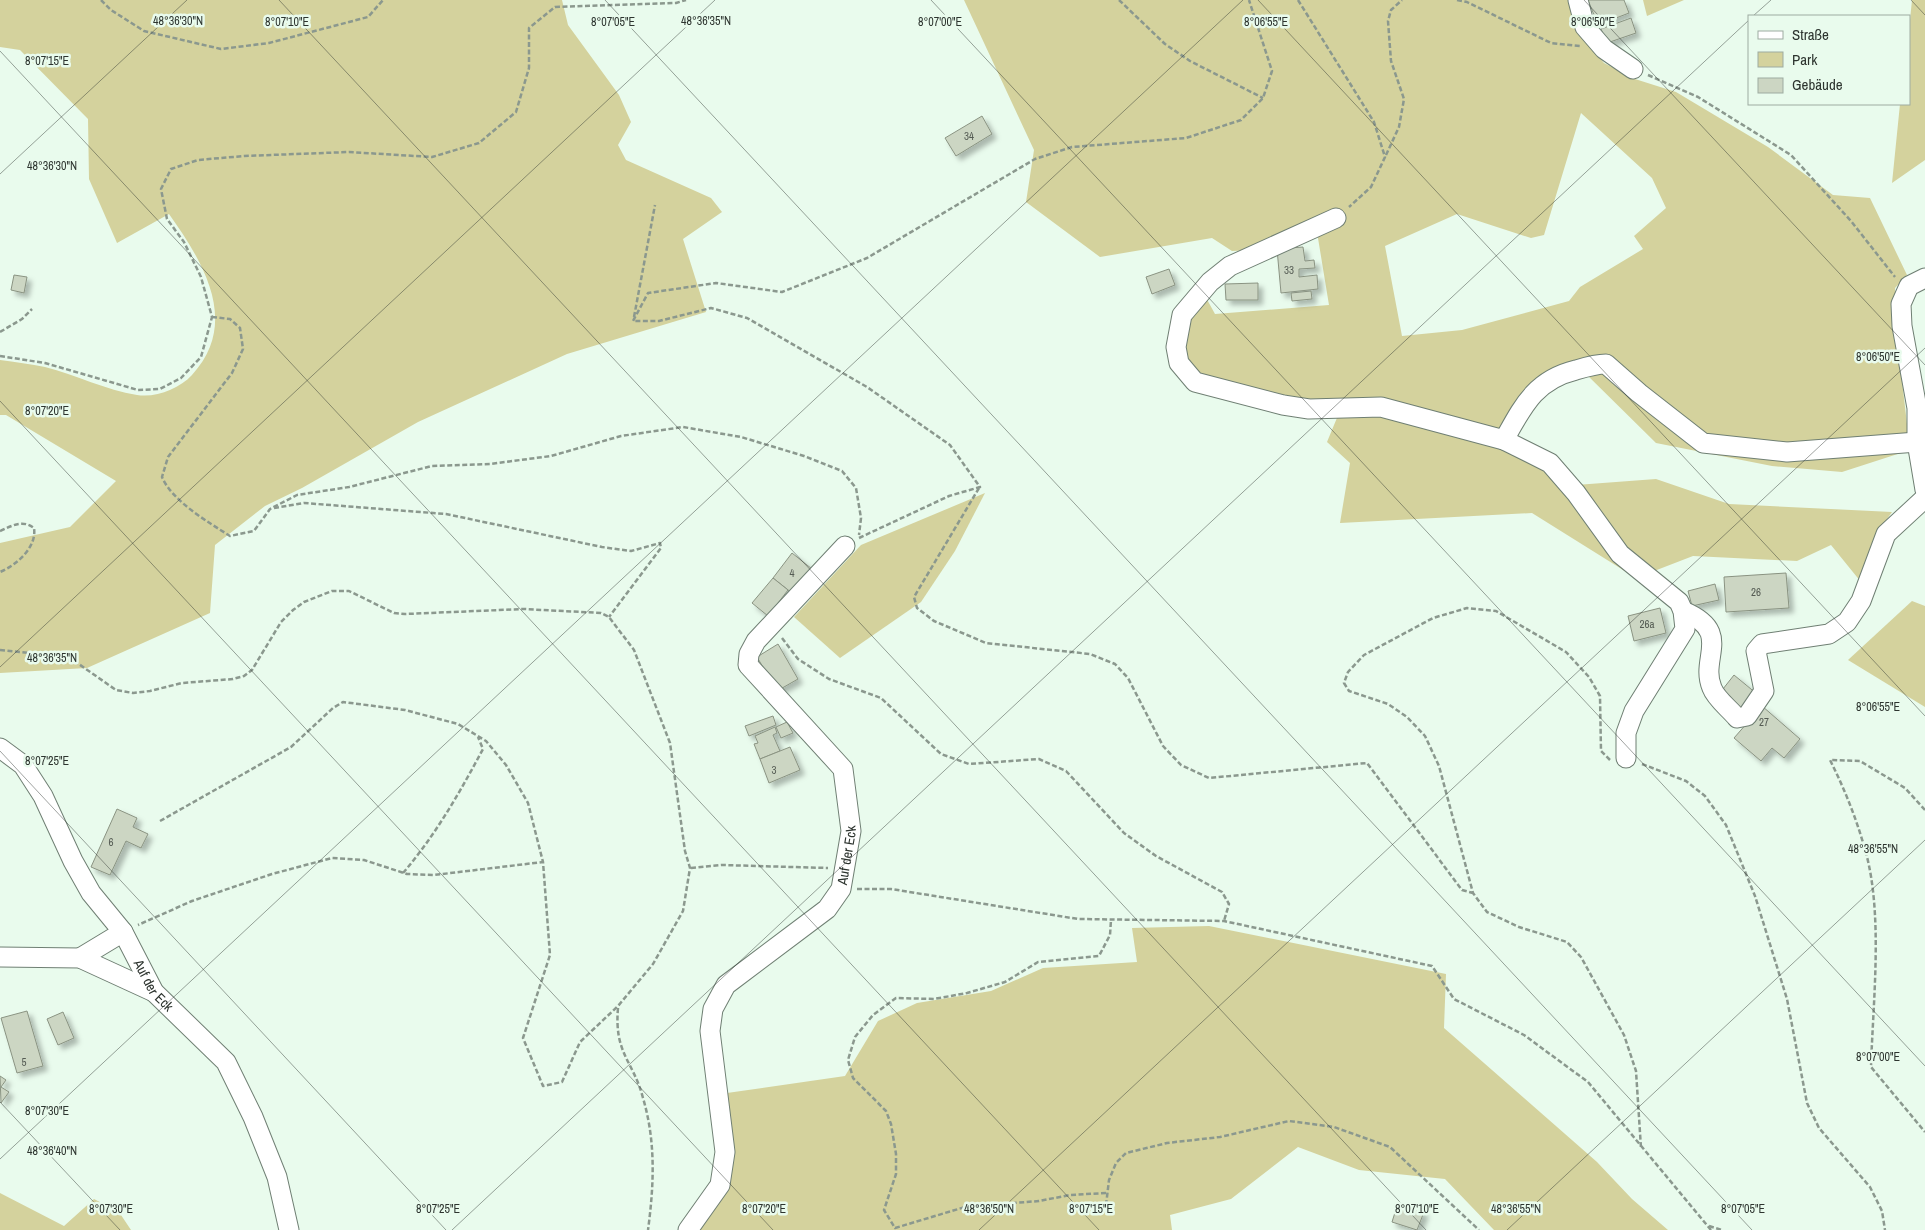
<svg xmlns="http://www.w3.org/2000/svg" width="1925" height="1230" viewBox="0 0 1925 1230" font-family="'Archivo Narrow',sans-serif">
<defs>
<filter id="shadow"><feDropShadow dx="4.5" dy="4.5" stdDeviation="2.5" flood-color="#0004"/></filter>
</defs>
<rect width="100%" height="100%" fill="#e9fbed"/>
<g fill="#d4d29d" fill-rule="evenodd">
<path d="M0,0h562l6,25 51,70 12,27 -13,23 8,15 85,38 11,14 -39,27 23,73 -139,42 -149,68 -116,66 -37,18 -50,39 -5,68 -123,55 -87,5v-130l70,-16 46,-46 -110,-66h-6v-55c15,2 31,4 45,7 31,8 61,23 92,28 19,3 42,-6 55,-20 48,-52 12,-112 -23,-161l-52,29 -28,-64 -1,-60 -68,-69 -20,-3z"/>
<path d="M964,0h605l9,32 26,31 31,16 41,13 92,55 65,48 37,3 37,77 -12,13 4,67 11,95 -68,22 -70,-6 -116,-23 -72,-71 -3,-6 -81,63 -13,2 -171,-25 -118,-28 -17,-28 7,-32 16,-24 11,20 114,-9 -12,-73 -62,18 -23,1 -20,-13 -112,19 -74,-55 8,-52zM1581,113l71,65 14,30 -32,28 9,13 -63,38 -11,14 -107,29 -60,6 -17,-90 72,-32 74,24 13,-3z"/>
<polygon points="1643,0 1684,0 1647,16"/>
<polygon points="1912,0 1925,0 1925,160 1892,183 1900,104 1909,104 1909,30"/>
<polygon points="1339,413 1381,413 1502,444 1576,485 1656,479 1729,504 1892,512 1875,536 1861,582 1831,545 1797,561 1693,556 1636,578 1532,513 1340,523 1350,463 1327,442"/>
<polygon points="985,493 955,551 921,602 840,658 794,617 861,545"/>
<polygon points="1912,601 1925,606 1925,707 1848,660"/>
<polygon points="1209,926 1446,974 1444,1028 1597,1162 1632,1199 1668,1230 1494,1230 1445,1179 1359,1170 1298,1147 1231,1199 1170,1215 1172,1230 697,1230 732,1151 727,1093 845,1076 878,1021 917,1003 991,991 1043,968 1137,962 1132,928"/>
<polygon points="0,1193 64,1226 94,1199 119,1212 131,1230 0,1230"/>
</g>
<g fill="#ccd6c3" stroke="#8a9382" filter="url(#shadow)">
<polygon points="1588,0 1624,0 1629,13 1598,25"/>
<polygon points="1631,18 1636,33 1607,43 1601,29"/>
<polygon points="982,116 992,134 956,156 945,138"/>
<polygon points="1303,247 1305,261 1314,260 1315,268 1299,269 1299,277 1317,275 1318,289 1281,293 1277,249"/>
<polygon points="1169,269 1175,285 1152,294 1146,277"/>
<polygon points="14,275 27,277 24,293 11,290"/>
<polygon points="1258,283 1258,300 1226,300 1225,284"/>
<polygon points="1311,291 1312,299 1292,301 1291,293"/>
<polygon points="792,553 812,569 792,593 773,578"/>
<polygon points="1786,573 1789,608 1726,612 1724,577"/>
<polygon points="773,578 788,590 768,616 752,603"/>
<polygon points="1715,584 1719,600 1692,606 1688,591"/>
<polygon points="1660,608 1666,633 1634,641 1628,616"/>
<polygon points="778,644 798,679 777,691 757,657"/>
<polygon points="1734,675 1757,694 1741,713 1719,694"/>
<polygon points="1762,706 1800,739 1784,758 1772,748 1761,761 1734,738"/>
<polygon points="773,716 776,725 749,736 745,726"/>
<polygon points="787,722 793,733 781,738 776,727"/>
<polygon points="775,727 777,733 773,735 780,751 760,759 754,744 758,743 755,736"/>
<polygon points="790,747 800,770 769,783 760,759"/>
<polygon points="117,809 137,818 133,827 148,834 141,848 126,841 110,875 91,867"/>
<polygon points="27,1011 43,1066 17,1073 1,1018"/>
<polygon points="63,1012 74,1038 58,1045 47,1019"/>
<polygon points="0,1076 6,1080 1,1087 9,1092 1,1103"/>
<polygon points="1398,1203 1424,1212 1417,1230 1392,1222"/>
</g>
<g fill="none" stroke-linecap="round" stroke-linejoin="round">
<defs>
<g id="minor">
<polyline points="1578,0 1585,27 1604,49 1633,69"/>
<path d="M1336,218l-106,48 -20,16 -28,33 -6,32 3,16 16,19 88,23 26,4 72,-2 123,33c19,-34 31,-60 72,-70 10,-3 20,-6 30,-6l33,29 64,50 84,9 130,-10"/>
<polyline points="1925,278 1909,286 1901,304 1902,326 1917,408 1917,442 1925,490"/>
<polyline points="1504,440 1550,463 1576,493 1620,554 1679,602 1683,611 1685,629 1634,711 1626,733 1626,758"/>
<path d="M1683,611c51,21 16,47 29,77 4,11 18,21 25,30l10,-2 17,-25 -8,-40 6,-7 67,-10 18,-12 14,-21 25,-67 39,-36"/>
<path id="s1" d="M0,748l23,17 20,31 30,65 18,32 32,39 31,60 72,70 27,55 24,60 12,53"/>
<polyline points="0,957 80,958 154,992"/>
<polyline points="80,958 123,932"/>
<path id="s2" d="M688,1230l32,-45 5,-33 -15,-121 3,-22 13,-24 101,-76 14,-20 10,-58 -8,-62 -95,-104 1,-11 7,-13 89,-95"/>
</g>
</defs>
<use href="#minor" stroke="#6f7f73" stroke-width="21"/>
<g stroke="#8b988e" stroke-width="2.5" stroke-dasharray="5 2.5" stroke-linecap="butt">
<polyline points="101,0 111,10 144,31 221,49 269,43 368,17 383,0"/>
<polyline points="1119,0 1165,44 1190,61 1263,98"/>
<polyline points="1298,0 1374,122 1385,157 1371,187 1349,207"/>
<polyline points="1457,0 1467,2 1551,43 1580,46"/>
<polyline points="1648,75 1698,97 1791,155 1851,221 1895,277"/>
<polyline points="1386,155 1399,127 1404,99 1391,61 1388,21 1391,10 1402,0"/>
<path d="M212,317l18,2 10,9 3,21 -11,24 -64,84 -6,20c10,24 46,45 68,59l24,-5 16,-22 27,-14 52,-8 83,-21 58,-2 61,-8 70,-20 62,-9 58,10 63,19 38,15 14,17 5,30 -2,17"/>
<polyline points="634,317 655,205"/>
<polyline points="0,332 22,319 32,309"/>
<polyline points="0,356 45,363 138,390 160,389 181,378 201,357 212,317 201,277 184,242 167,219 161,189 171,169 198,160 244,156 349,152 432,157 479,143 516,112 529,68 529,28 555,7 676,3 686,0"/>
<polyline points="979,488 914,597 917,608 934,621 986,643 1090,654 1115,664 1128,678 1163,746 1181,765 1209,778 1367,763 1462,890 1473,893"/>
<polyline points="274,508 304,503 446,514 602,547 631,551 660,543 661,548 609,617"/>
<path d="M0,531c12,-5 22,-12 34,-3 3,19 -17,37 -34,44"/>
<polyline points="859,538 949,496 980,487 950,445 867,387 747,318 711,308 659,321 633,321 648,293 716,283 782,292 867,258 1035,159 1072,147 1186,138 1241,120 1263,98 1272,71 1249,0"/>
<polyline points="782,638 798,659 829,679 881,698 941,754 969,764 1039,759 1066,771 1124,833 1156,856 1222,892 1229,904 1224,921"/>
<polyline points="0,650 61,656 73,660 116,690 133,693 150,691 182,683 233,679 244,676 252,670 281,622 293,610 304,602 332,591 349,591 394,613 405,614 524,609 601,613 609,617 634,650 670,743 685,851 690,868 683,911 653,964 618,1006 580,1042 562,1082 543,1086 523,1038 550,955 543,862 434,875 407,874 364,860 332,858 272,874 192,901 138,925"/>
<polyline points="1610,760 1601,751 1600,696 1589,677 1566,652 1496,611 1467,608 1433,618 1364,655 1348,672 1344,683 1349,691 1388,704 1407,717 1425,736 1439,766 1473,893 1487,912 1519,927 1567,942 1581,957 1624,1035 1636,1071 1641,1148"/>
<polyline points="1642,764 1686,781 1705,796 1726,825 1755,896 1787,999 1807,1103 1819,1128 1870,1187 1882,1211 1885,1230"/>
<path d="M1925,810l-20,-22 -45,-27 -30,-1c15,30 27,60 36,93 17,63 7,148 5,214l54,65"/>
<polyline points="160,821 291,747 333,708 343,702 405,710 458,724 486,741 506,765 528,803 543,862"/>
<polyline points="691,868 722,865 828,868"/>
<path d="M403,873c32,-37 57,-81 80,-124l-5,-12"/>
<polyline points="857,889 891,889 1078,919 1224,921 1432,966 1454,999 1524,1035 1588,1082 1711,1230"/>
<path d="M618,1008c-4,46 15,52 25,90 13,44 11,87 5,132"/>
<polyline points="1106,1193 1070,1195 1039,1201 965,1207 895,1228 884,1210 896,1174 896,1154 891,1124 886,1111 853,1078 848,1060 855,1037 873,1015 896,998 934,999 967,993 1005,982 1038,962 1099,956 1110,935 1111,920"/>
<polyline points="1106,1205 1109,1180 1116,1163 1126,1153 1167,1143 1220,1137 1289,1121 1334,1127 1390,1147 1479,1230"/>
<polyline points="1709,1226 1722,1230"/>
</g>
<use href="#minor" stroke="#fff" stroke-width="19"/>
</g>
<path fill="none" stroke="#2d342f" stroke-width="1" stroke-opacity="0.45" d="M279,0l1147,1230M605,0l1147,1230M931,0l994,1066M1258,0l667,716M1584,0l341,365M1911,0l14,15M1753,16l18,-16M0,51l1099,1179M0,174l187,-174M0,401l773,829M0,667l715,-667M0,751l446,479M0,1102l120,128M0,1159l1243,-1159M452,1230l1297,-1210M979,1230l946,-882M1507,1230l418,-390"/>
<g text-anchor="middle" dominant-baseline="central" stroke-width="5" stroke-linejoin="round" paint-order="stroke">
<g font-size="11" fill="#555c54">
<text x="969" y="136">34</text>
<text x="1289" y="270">33</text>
<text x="792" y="573">4</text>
<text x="1756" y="592">26</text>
<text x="1647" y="624">26a</text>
<text x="1764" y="722">27</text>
<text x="774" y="770">3</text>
<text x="111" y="842">6</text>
<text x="24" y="1062">5</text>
</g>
<g font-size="14" fill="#2d342f" stroke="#e9fbed">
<text stroke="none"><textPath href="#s2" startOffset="445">Auf der Eck</textPath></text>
<text stroke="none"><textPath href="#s1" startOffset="286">Auf der Eck</textPath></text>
</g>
</g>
<g font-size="12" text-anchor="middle" fill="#2d342f" stroke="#e9fbed" stroke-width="5" stroke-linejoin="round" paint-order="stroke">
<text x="178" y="25">48°36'30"N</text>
<text x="706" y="25">48°36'35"N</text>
<text x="287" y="26">8°07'10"E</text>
<text x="613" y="26">8°07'05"E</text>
<text x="940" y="26">8°07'00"E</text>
<text x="1593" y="26">8°06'50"E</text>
<text x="1266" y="26">8°06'55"E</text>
<text x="47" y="65">8°07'15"E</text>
<text x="52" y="170">48°36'30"N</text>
<text x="1878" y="361">8°06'50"E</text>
<text x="47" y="415">8°07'20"E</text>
<text x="52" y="662">48°36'35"N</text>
<text x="1878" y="711">8°06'55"E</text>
<text x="47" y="765">8°07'25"E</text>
<text x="1873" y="853">48°36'55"N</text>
<text x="1878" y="1061">8°07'00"E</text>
<text x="47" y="1115">8°07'30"E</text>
<text x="52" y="1155">48°36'40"N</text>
<text x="111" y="1213">8°07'30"E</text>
<text x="438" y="1213">8°07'25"E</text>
<text x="764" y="1213">8°07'20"E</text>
<text x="1091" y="1213">8°07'15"E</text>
<text x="1417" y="1213">8°07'10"E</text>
<text x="1743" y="1213">8°07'05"E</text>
<text x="989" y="1213">48°36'50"N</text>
<text x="1516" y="1213">48°36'55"N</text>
</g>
<rect x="1748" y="15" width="162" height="90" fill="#e9fbed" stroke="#9eaba1"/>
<rect x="1758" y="31" width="25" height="8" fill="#ffffff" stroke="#9eaba1"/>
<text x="1792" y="40" font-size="15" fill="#2d342f">Straße</text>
<rect x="1758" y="52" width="25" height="15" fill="#d4d29d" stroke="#9eaba1"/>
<text x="1792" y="65" font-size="15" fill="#2d342f">Park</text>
<rect x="1758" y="78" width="25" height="15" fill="#ccd6c3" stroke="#9eaba1"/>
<text x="1792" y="90" font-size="15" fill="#2d342f">Gebäude</text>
</svg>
